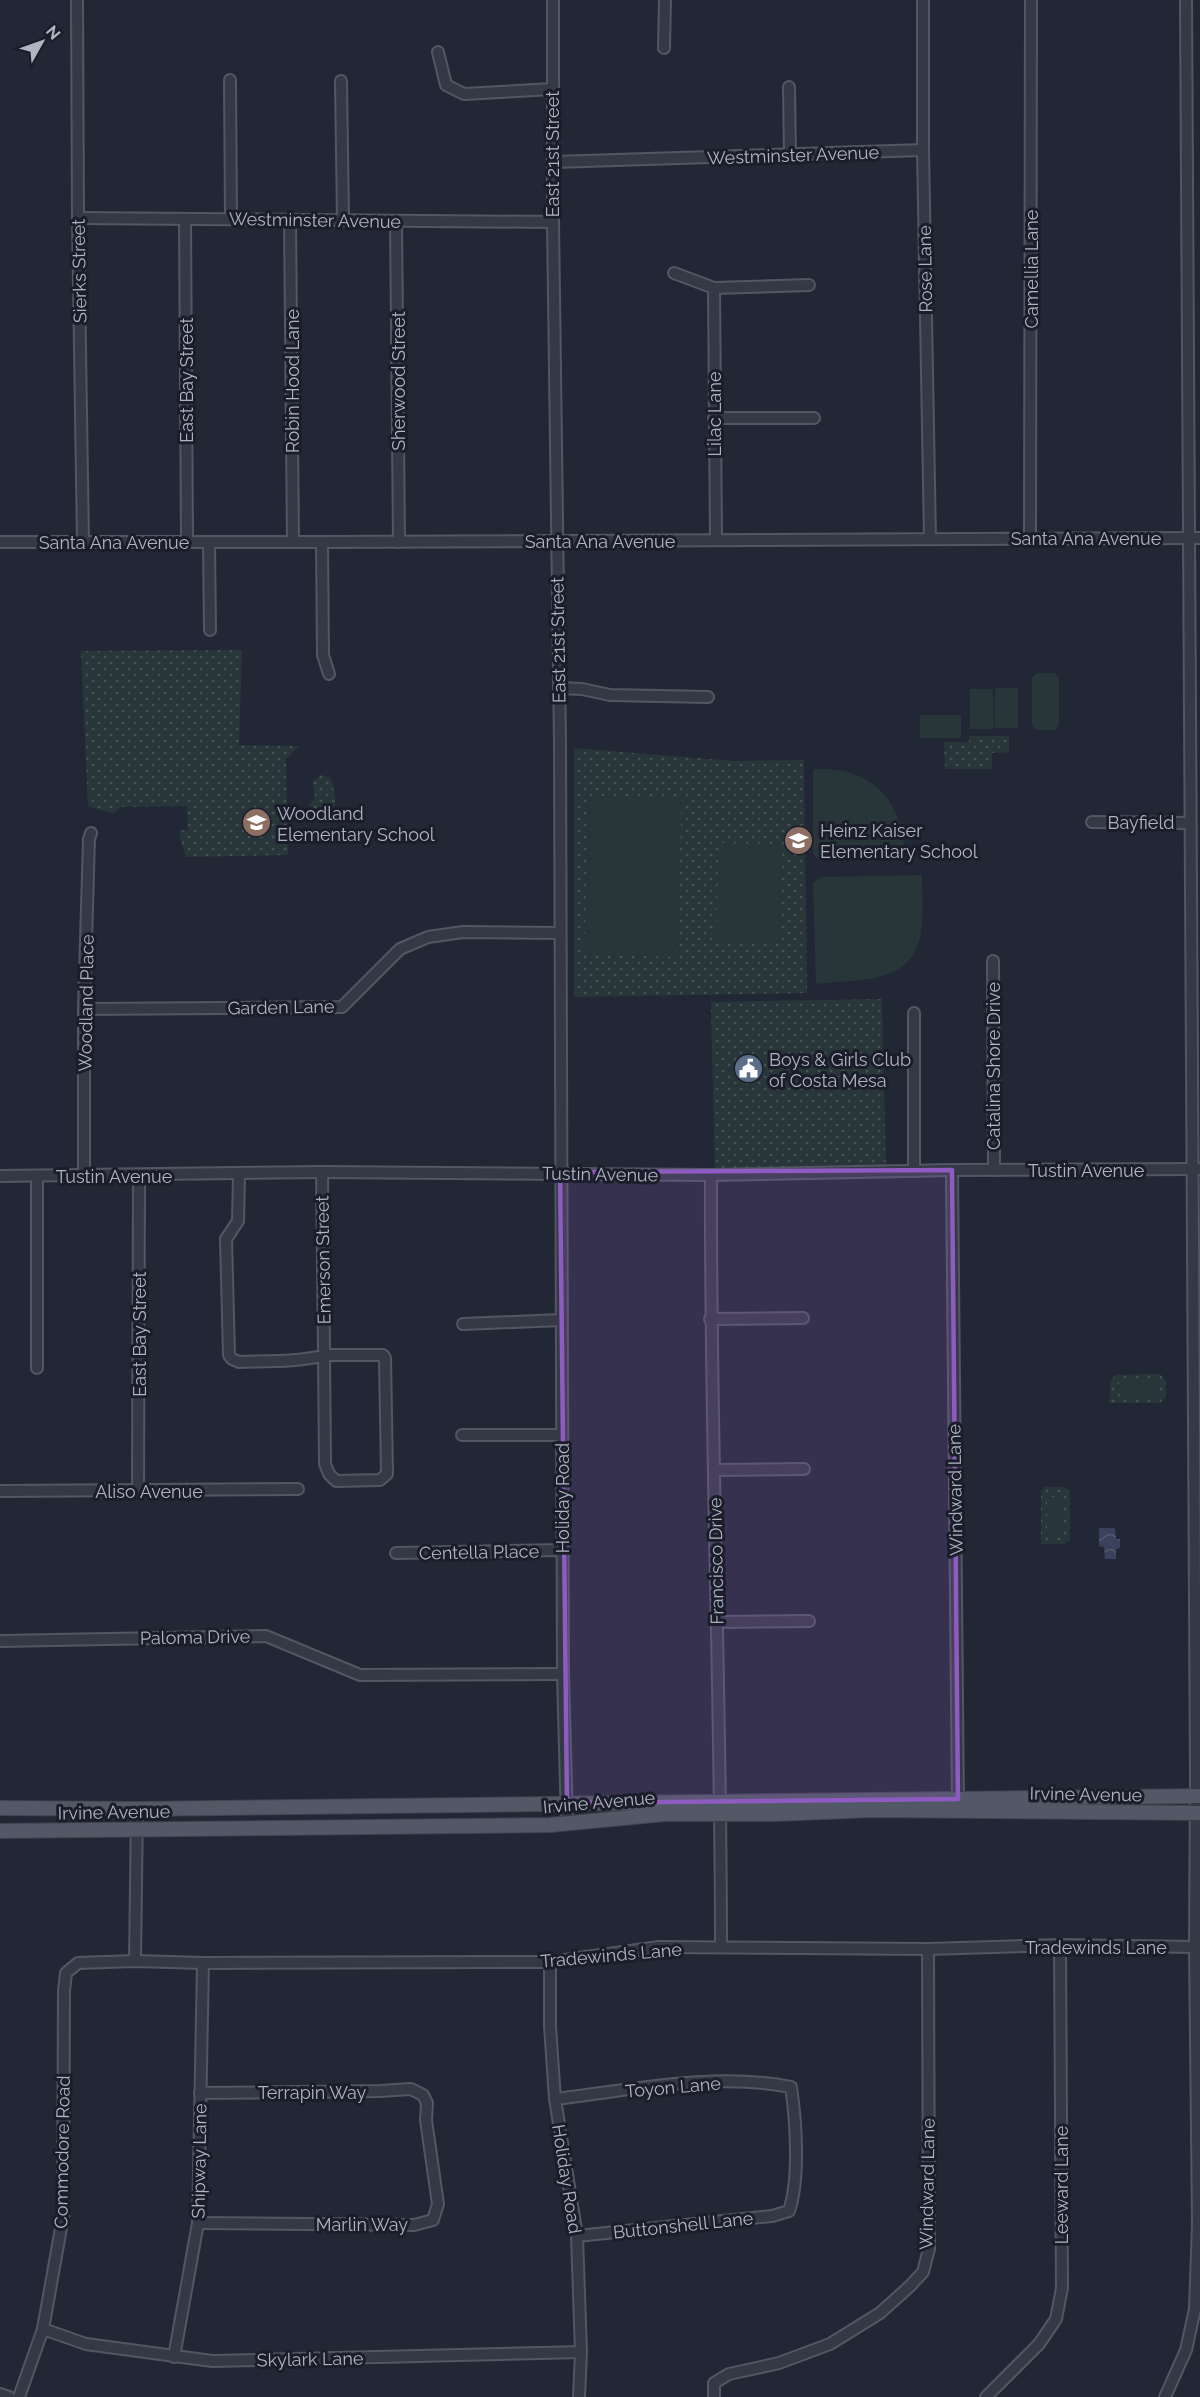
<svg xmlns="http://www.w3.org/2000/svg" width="1200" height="2397" viewBox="0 0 1200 2397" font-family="Raleway,sans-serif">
<defs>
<pattern id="grass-dots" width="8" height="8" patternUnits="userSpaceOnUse" patternTransform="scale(1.5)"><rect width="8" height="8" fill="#28363a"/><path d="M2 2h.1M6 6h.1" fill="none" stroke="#455155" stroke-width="1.8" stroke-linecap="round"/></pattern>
<pattern id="water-waves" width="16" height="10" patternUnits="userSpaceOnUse" patternTransform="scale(1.5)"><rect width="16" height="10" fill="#39415d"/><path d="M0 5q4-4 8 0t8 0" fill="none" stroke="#535a73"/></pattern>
</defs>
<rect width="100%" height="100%" fill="#222735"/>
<g fill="url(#grass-dots)">
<polygon points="242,650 239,745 299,746 286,759 288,855 186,857 179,835 181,830 188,831 187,806 121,807 113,814 88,806 81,651"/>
<polygon points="969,736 1009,736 1009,752 992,753 992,769 945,769 944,742 969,742"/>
<polygon points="574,748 733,761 804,760 807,993 574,997"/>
<path d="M321,775l10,3c3,12 7,25 1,35l-12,1v4l-7,2 -4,-15 6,-7 -2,-16z"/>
<polygon points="882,999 886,1171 715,1174 711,1002"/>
<polygon points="1160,1374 1166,1381 1166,1397 1160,1403 1109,1403 1111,1381 1115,1375"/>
<polygon points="1045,1487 1065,1487 1070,1491 1070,1540 1065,1544 1041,1544 1041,1491"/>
</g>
<g fill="#28363a">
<polygon points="1037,673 1054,673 1059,678 1059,725 1055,730 1036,730 1032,725 1032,678"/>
<rect x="995" y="688" width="23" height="40"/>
<polygon points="970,689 993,689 994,729 970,729"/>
<rect x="920" y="715" width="41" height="23"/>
<path d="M813,769c10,0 22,0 32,2 44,12 59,47 60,89l-85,1 -7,-7z"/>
<polygon points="590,796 682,799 676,957 584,953"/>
<polygon points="719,843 782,844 780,943 716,941"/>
<path d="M922,875c0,19 2,38 -1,56 -7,55 -64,48 -105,53l-3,-101 8,-6z"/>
<polygon points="1119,1381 1157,1381 1157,1398 1120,1398"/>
<rect x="1047" y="1497" width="17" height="37"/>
</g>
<polygon fill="url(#water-waves)" points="1099,1528 1115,1528 1116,1539 1120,1539 1120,1548 1116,1549 1116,1559 1105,1559 1104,1547 1099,1546"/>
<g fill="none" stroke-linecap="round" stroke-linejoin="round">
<defs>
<g id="minor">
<polyline points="77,0 78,218 83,542"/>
<polyline points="553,0 553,222 560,743 563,1674 567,1824"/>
<polyline points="923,0 923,150 930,539"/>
<polyline points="664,48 665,0"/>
<polyline points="438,52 446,85 464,94 552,89"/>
<polyline points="230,80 231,219"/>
<polyline points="341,81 343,220"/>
<polyline points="789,87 790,156"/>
<polyline points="554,162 923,150"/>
<polyline points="78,218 553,222"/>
<polyline points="185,219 187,542"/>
<polyline points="290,220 293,542"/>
<polyline points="396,221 399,542"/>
<polyline points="674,273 714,288 809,285"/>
<polyline points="714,288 716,540"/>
<polyline points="714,418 814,418"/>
<polyline points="1030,538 1031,0"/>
<polyline points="0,542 322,542 1200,538"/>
<polyline points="209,542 210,630"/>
<polyline points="322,542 323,655 329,674"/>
<polyline points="559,688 582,689 610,695 708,697"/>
<polyline points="1092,822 1190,823"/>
<polyline points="993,961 994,1170"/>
<polyline points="84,1009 342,1007 400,949 428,937 463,932 560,933"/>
<polyline points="914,1013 914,1171"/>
<polyline points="952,1170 958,1806"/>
<polyline points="322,1172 324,1349"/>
<polyline points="84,1174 84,1009 89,839 91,833"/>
<path d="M239,1175l-1,46 -12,18 3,116 3,4 7,3c30,-1 59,0 88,-7h56l2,3 2,116 -7,6 -44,1 -7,-7 -4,-10 -1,-108"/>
<path d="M711,1175c-1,257 10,515 10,772"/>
<polyline points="0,1176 322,1172 711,1175 952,1170 1200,1169"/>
<polyline points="710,1319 803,1318"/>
<polyline points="463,1324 561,1320"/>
<polyline points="37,1368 37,1176"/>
<polyline points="462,1435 562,1435"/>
<polyline points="715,1470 804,1469"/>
<polyline points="0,1491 298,1489"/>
<polyline points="138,1491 139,1176"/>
<polyline points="396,1553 562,1550"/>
<polyline points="717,1622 809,1621"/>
<polyline points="0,1641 266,1636 360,1675 563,1674"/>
<polyline points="135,1961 137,1809"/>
<polyline points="550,1962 550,2026 555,2099 577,2236 581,2352 579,2397"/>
<path d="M555,2099c77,-9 159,-27 236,-12 5,33 9,92 -2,124l-17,5 -195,20"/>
<polyline points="198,2223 414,2225 433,2220 438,2204 426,2120 427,2103 423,2095 411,2089 380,2091 200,2093"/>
<polyline points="43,2329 86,2344 212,2361 581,2352"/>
<polyline points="174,2357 198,2223 203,1963"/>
<polyline points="0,2394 9,2397"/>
<polyline points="19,2397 43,2329 63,2217 64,1991 66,1973 78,1963 135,1961 203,1963 550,1962 659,1947 928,1949 1060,1945 1195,1947"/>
<polyline points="714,2397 714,2383 729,2374 779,2363 830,2344 880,2313 910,2286 923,2272 929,2249 928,1949"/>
<polyline points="986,2397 1039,2344 1056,2319 1062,2288 1060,1945"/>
<polyline points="1165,2397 1186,2350 1195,2309 1198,2224 1195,1947 1196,1780 1186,0"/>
</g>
<g id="major">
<polyline points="0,1808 137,1809 1200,1796"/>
<polyline points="0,1831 550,1825 665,1814 775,1814 873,1810 1200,1813"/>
</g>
</defs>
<use href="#minor" stroke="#535663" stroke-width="14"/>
<use href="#major" stroke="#3f424f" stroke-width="16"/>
<use href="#minor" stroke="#353946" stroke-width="10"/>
<use href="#major" stroke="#535866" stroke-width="14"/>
</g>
<path fill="#8e5bc0" fill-opacity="0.2" stroke="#8e5bc0" stroke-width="4.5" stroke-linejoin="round" d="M952,1170l6,629 -391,4 -7,-631z"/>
<defs>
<symbol id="school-disc" viewBox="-11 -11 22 22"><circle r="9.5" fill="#8d6e63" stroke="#1b1e2a"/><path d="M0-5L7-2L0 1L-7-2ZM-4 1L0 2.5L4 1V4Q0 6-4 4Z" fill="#fff"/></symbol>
<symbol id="civic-disc" viewBox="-11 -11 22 22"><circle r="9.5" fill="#5c6f8a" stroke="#1b1e2a"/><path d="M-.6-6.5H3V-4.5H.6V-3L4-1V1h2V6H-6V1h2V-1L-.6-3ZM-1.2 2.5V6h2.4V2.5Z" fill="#fff"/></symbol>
</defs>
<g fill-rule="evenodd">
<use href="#school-disc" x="240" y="806" width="33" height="33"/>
<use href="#school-disc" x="782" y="824" width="33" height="33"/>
<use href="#civic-disc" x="732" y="1052" width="33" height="33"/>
</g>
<g text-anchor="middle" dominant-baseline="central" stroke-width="6" stroke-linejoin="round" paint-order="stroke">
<g font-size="18" fill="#b0b3c2" stroke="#1b1e2a">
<text transform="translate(552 154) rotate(-90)">East 21st Street</text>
<text transform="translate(793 155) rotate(-2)">Westminster Avenue</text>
<text transform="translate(315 220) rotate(1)">Westminster Avenue</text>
<text transform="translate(925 269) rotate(-91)">Rose Lane</text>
<text transform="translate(1031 269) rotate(-90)">Camellia Lane</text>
<text transform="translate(79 271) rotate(-91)">Sierks Street</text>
<text transform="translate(186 380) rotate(-90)">East Bay Street</text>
<text transform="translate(292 381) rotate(-90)">Robin Hood Lane</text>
<text transform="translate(398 381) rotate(-90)">Sherwood Street</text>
<text transform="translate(714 414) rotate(-90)">Lilac Lane</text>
<text x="1086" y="538">Santa Ana Avenue</text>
<text x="600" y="541">Santa Ana Avenue</text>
<text x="114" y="542">Santa Ana Avenue</text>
<text transform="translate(558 640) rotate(-91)">East 21st Street</text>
<text x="1141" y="822">Bayfield</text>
<text transform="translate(86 1003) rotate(-89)">Woodland Place</text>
<text transform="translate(281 1007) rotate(-1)">Garden Lane</text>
<text transform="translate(993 1066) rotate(-90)">Catalina Shore Drive</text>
<text x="1086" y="1170">Tustin Avenue</text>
<text transform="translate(600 1174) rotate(1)">Tustin Avenue</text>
<text x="114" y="1176">Tustin Avenue</text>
<text transform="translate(323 1260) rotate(-91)">Emerson Street</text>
<text transform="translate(139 1334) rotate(-90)">East Bay Street</text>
<text transform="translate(955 1490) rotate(-91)">Windward Lane</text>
<text x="149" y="1491">Aliso Avenue</text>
<text transform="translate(562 1498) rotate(-90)">Holiday Road</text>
<text transform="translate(479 1552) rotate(-1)">Centella Place</text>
<text transform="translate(716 1561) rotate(-91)">Francisco Drive</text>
<text transform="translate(195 1637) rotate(-1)">Paloma Drive</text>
<text transform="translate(1086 1794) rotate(1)">Irvine Avenue</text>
<text transform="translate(599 1802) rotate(-5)">Irvine Avenue</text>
<text transform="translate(114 1812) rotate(-1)">Irvine Avenue</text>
<text x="1096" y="1947">Tradewinds Lane</text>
<text transform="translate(611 1955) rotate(-5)">Tradewinds Lane</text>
<text transform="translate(673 2087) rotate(-5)">Toyon Lane</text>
<text x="312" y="2092">Terrapin Way</text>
<text transform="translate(62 2152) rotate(-89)">Commodore Road</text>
<text transform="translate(199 2161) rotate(-89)">Shipway Lane</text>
<text transform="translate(567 2179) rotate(81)">Holiday Road</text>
<text transform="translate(927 2184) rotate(-89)">Windward Lane</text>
<text transform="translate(1061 2185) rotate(-90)">Leeward Lane</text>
<text x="362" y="2224">Marlin Way</text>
<text transform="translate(683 2225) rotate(-6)">Buttonshell Lane</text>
<text transform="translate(310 2359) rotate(-1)">Skylark Lane</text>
</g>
<g font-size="18" fill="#b0b3c2" stroke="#1b1e2a" text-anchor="start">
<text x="277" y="813">Woodland<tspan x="277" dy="21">Elementary School</tspan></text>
<text x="820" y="830">Heinz Kaiser<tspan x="820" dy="21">Elementary School</tspan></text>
<text x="769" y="1059">Boys &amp; Girls Club<tspan x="769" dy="21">of Costa Mesa</tspan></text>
</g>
</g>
<g transform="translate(42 42) rotate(50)" stroke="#1b1e2a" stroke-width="4.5" paint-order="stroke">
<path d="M0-4.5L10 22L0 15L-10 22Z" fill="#b0b3c2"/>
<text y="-9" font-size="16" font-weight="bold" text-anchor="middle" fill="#b0b3c2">N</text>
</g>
</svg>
